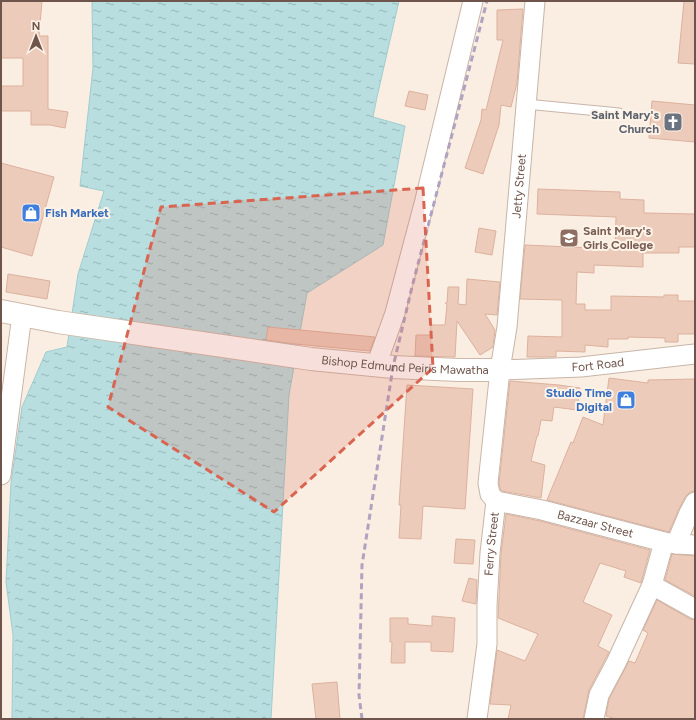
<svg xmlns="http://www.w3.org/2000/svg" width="696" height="720" viewBox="0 0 696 720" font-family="Figtree,sans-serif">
<defs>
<pattern id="water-ripples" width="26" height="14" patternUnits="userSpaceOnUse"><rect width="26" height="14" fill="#b8dee0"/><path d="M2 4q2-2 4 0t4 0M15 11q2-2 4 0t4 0" fill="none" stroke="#9ab7b8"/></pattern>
</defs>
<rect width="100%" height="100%" fill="#f9eee1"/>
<polygon fill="url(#water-ripples)" stroke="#9fcdd1" points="92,1 399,1 377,97 373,117 405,126 383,245 307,293 289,395 271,719 12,719 13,635 6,582 11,483 22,407 46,352 67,347 78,274 104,191 80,186 93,68"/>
<g fill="#eccbbb" stroke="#ddb19d">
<polygon points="1,1 42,1 39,36 48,36 48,109 68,112 65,128 50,125 31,125 31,111 1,111 1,86 23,86 23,58 1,58"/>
<polygon points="684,1 695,1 695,64 678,63"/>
<polygon points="523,9 517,83 511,107 501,105 499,125 483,174 465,168 481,120 482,109 486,110 503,40 497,40 497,10"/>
<polygon points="409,91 428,95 425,110 405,106"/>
<polygon points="652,101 695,105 695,142 649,138"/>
<polygon points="1,163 54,177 32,256 1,247"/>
<polygon points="538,189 620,192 620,199 644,200 644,213 695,214 695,247 679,247 679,253 643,253 643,267 594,265 594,273 577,272 576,304 585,304 585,310 611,310 611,296 664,297 664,295 678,295 678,301 695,301 695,334 678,334 678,342 665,342 665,338 628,337 628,339 608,339 608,347 585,345 585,352 556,351 556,357 527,357 528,336 562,337 562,300 520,299 525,245 615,249 616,217 537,214"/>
<polygon points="479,228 496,231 492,255 475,252"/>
<polygon points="8,274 50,281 47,299 6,292"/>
<polygon points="467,279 500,282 497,315 485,314 495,330 493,347 480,355 457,321 455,357 415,356 416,335 431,335 431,325 445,325 447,305 445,303 447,303 448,287 459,287 458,304 466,305"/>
<polygon points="268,327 375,337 370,351 295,344 266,340"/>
<polygon points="609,378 648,383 648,380 695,379 695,491 690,492 685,497 679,509 669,532 547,500 571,442 573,443 583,417 603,425"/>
<polygon points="510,381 559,385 580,388 577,410 554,407 552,421 541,420 538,436 537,436 531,461 545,465 541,498 502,491 500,489 499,483"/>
<polygon points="407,385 473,389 465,509 423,506 421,539 399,538 401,505 399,505"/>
<polygon points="506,514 540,521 650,550 641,583 624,577 626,571 600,563 583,602 612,615 598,646 609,652 589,690 583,719 508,719 511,705 490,704 497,650 525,661 538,634 498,618 501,554"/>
<polygon points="456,539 475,540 473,564 454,563"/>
<polygon points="672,554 695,556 695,596 665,580"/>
<polygon points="469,578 477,580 476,604 462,601"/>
<polygon points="657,600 690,619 695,620 695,719 616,719 606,716 609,699 629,661 635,663 648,633 643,630"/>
<polygon points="432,616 455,618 453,652 431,651 431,642 405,642 405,663 391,663 392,642 390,642 390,618 408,618 408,624 432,626"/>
<polygon points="337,682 340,719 316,719 312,684"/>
</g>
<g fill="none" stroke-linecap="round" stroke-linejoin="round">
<defs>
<polyline id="lane" points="526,104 619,113"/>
<g id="street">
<polyline points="376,366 395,313 425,200 473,1"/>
<path id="s1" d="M500,370l81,-3 114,-13"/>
<polyline points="1,475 22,315"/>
<path id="s2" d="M496,501l46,9 122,32 12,2 19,1"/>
<polyline points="676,544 689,513 695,502"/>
<polyline points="652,585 695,609"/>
<path id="s3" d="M477,719l10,-75v-39l3,-52 6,-52 -6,-7 -2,-11 12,-113 7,-43 28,-326"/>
<polyline points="594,719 599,695 616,663 652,585 664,542"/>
</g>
<g id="secondary">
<path id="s4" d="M1,311l57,11 253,37 82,8 65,3h42"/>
</g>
</defs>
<use href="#lane" stroke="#c8b5a9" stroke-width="11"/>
<use href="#street" stroke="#c8b5a9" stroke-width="21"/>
<use href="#secondary" stroke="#ceb7a9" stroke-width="24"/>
<use href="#lane" stroke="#fff" stroke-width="9"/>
<use href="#street" stroke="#fff" stroke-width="19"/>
<use href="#secondary" stroke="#fff" stroke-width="22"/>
<polyline stroke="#b0a2c1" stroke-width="3" stroke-dasharray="6 4" stroke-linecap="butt" points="362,719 359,695 362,565 393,367 412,287 487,1"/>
</g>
<path fill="#d96550" fill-opacity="0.2" stroke="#d96550" stroke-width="3" stroke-dasharray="8 5" stroke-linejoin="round" d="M423,188l10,180 -159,144 -166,-105 53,-200z"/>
<defs>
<symbol id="church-square" viewBox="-11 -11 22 22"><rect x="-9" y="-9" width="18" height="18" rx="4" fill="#6b7280" stroke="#fdf2e6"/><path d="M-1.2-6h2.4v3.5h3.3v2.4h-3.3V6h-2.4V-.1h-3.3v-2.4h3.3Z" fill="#fff"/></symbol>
<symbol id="shop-square" viewBox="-11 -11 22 22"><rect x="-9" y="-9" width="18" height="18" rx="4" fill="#3f7fe0" stroke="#fdf2e6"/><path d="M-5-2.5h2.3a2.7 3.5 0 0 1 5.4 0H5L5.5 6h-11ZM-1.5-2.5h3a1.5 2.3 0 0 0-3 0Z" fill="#fff"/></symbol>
<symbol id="university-square" viewBox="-11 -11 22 22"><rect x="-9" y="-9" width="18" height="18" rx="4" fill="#8d6e63" stroke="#fdf2e6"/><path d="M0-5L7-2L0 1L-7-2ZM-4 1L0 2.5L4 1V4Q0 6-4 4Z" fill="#fff"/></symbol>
</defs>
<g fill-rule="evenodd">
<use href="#church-square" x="662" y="111" width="22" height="22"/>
<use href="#shop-square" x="20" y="202" width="22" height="22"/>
<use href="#university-square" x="558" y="227" width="22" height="22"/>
<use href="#shop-square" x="615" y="389" width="22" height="22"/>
</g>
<g text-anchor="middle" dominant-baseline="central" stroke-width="4" stroke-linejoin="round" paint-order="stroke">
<g font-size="12" font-weight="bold" fill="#5b616d" stroke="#fdf2e6" text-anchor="end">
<text x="659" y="115">Saint Mary's<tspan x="659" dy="14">Church</tspan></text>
</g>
<g font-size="12" fill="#6e544a" stroke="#fdf2e6">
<text stroke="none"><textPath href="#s3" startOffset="538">Jetty Street</textPath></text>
<text stroke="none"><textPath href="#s4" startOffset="408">Bishop Edmund Peiris Mawatha</textPath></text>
<text stroke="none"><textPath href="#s1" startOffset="98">Fort Road</textPath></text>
<text stroke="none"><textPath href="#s2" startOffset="102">Bazzaar Street</textPath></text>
<text stroke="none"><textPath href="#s3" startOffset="176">Ferry Street</textPath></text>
</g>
<g font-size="12" font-weight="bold" fill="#366cbe" stroke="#fdf2e6" text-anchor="start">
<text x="45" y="213">Fish Market</text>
<text x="612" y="393" text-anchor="end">Studio Time<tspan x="612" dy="14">Digital</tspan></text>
</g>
<g font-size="12" font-weight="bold" fill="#785e54" stroke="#fdf2e6" text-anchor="start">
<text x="583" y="231">Saint Mary's<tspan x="583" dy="14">Girls College</tspan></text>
</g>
</g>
<rect width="696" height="720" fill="none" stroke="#6e544a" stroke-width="4"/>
<g transform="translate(36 36)" stroke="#fdf2e6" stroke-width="3" paint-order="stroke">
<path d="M0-3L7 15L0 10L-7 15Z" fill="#6e544a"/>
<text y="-6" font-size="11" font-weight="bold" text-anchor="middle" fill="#6e544a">N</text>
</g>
</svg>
